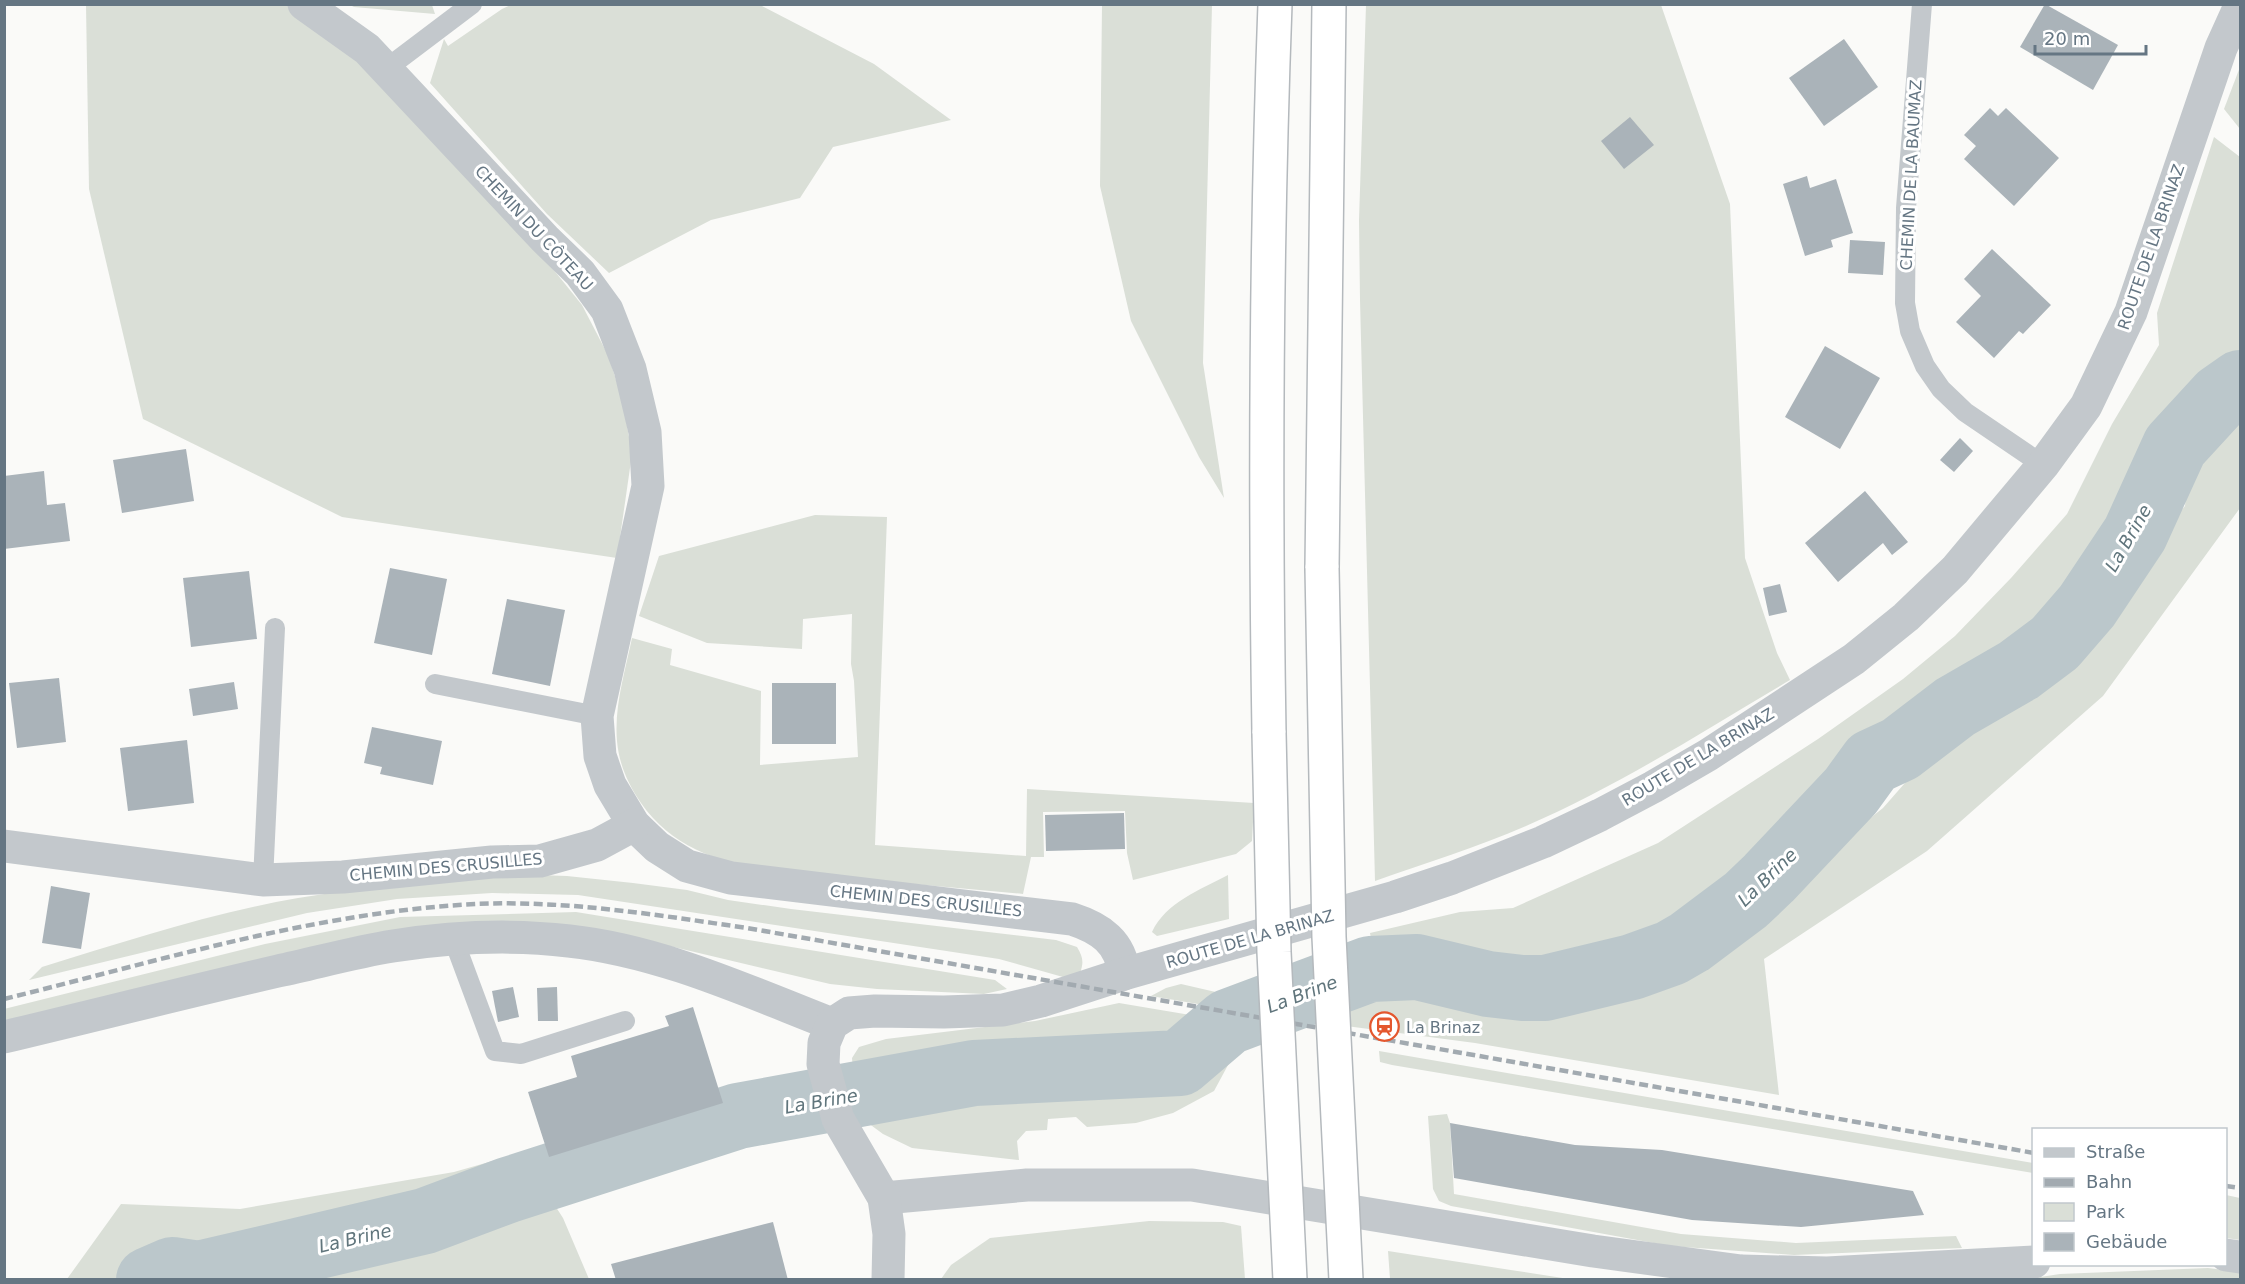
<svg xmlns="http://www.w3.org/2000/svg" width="2245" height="1284" viewBox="0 0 2245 1284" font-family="'DejaVu Sans',sans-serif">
<rect width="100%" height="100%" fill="#fafaf8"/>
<g fill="#dadfd7">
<polygon points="513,4 760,5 874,64 951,120 833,147 800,198 711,220 609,273 547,214 430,83 444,39 448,46 502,9"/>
<polygon points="86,5 289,5 363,65 536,248 582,305 609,357 623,403 632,454 617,558 342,517 143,419 89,189"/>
<polygon points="350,5 432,5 435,14 354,7"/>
<polygon points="1102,5 1212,5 1203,363 1224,498 1199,457 1131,321 1100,186"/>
<path d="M1366,5h295l69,199 15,354 32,95 13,27c-86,51 -172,106 -264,146 -49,21 -100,37 -151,55l-15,-581 -1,-80z"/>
<polygon points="2240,67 2240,129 2224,109"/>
<polygon points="2214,137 2240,157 2240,359 2225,370 2162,450 2107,554 2036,645 1991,677 1927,716 1853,768 1793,828 1735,876 1670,921 1564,961 1374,955 1370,933 1460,912 1513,908 1658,843 1818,739 1903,679 1955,636 2011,578 2067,514 2112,424 2159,345 2157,313"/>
<polygon points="2240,401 2240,508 2103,696 1927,851 1764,959 1779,1095 1475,1043 1331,1024 1330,985 1380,977 1528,1002 1611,985 1696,950 1778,891 1883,808 1940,743 2049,668 2185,506 2189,465"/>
<path d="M815,515l72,2 -12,328 151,11 1,-67 227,14 -2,38 -16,13 -103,26 -6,-27 -2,-42 -82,1 1,45h-13l-8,37c-53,-5 -106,-10 -159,-14 -77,-8 -173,-5 -223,-77 -13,-19 -22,-39 -24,-62 -3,-35 8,-69 15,-103l40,11 -2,16 91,26 -1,74 98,-8 -4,-76 -3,-17 1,-50 -49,5 -1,30 -95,-6 -68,-27 20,-60z"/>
<path d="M508,874l59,2 66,7 54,7 41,10 63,9 265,31 21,7c6,10 7,15 3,26l-17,4 -64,-18 -421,-64 -86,-2 -95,6 -90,14 -278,67 13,-13c84,-26 169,-54 256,-69 70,-11 140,-18 210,-24z"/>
<path d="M1228,875l1,44 -72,17 -5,-4c14,-30 48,-42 76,-57z"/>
<polygon points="576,912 995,980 1007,989 984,994 877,989 830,984 623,935 537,923 5,1021 4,1009 265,944 400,917"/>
<polygon points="1181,984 1233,996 1233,1010 1151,996 1166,988"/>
<polygon points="1119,1003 1220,1020 1175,1056 988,1072 1181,1067 1235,1025 1234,1054 1214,1091 1173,1113 1136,1123 1087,1127 1076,1117 1048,1119 1047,1130 1026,1131 1017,1141 1019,1160 912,1148 883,1134 864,1120 861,1094 853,1071 852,1058 859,1047 886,1039 1035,1021"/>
<polygon points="1379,1051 2033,1163 2033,1173 1392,1065 1380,1062"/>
<polygon points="1447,1114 1450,1123 1454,1194 1681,1234 1796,1243 1956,1236 1962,1248 1794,1255 1670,1246 1451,1206 1439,1201 1433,1189 1428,1116"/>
<polygon points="521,1153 563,1218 589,1279 67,1279 121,1204 240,1209 454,1172"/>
<polygon points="2226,1195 2240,1198 2240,1240 2226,1238"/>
<polygon points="1149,1221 1223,1222 1241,1226 1245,1279 941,1279 951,1265 990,1238"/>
<polygon points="1388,1251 1569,1279 1390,1279"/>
<polygon points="2208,1268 2240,1272 2240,1280 2021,1280 2060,1274"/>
</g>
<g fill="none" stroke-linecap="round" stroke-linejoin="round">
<polyline stroke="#bbc7cb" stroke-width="66" points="149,1280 172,1270 199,1274 425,1221 508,1190 738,1116 974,1073 1180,1063 1228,1022 1370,969 1417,967 1488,984 1523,988 1545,988 1632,967 1671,953 1690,942 1746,900 1769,878 1851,791 1872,762 1900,749 1955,707 2019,670 2055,643 2087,606 2135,534 2175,446 2220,397 2240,383"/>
</g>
<g fill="#aab3b9">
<polygon points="2045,4 2118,45 2093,90 2020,47"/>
<polygon points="1844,39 1878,87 1824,126 1789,78"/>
<polygon points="1990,108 1998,116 2006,108 2059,158 2014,206 1964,159 1976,146 1964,135"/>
<polygon points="1630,117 1654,145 1624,169 1601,141"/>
<polygon points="1807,176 1810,188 1836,179 1853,233 1831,240 1833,247 1805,256 1783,184"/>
<polygon points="1850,240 1885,242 1883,275 1848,273"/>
<polygon points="1992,249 2051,305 2023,334 2019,331 1994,358 1956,322 1981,296 1964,279"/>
<polygon points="1825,346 1880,378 1840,449 1785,417"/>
<polygon points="1960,438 1973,451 1954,472 1940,460"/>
<polygon points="186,449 194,501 122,513 113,460"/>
<polygon points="44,471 47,505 65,503 70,541 4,549 4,476"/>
<polygon points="1865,491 1908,542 1892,555 1883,543 1838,582 1805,543"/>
<polygon points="390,568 447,579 432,655 374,643"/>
<polygon points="249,571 257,639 191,647 183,578"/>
<polygon points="1780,584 1787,612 1769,616 1763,588"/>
<polygon points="507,599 565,610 550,686 492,674"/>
<polygon points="59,678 66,742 17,748 9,683"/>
<polygon points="234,682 238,709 193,716 189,689"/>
<rect x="772" y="683" width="64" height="61"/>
<polygon points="372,727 442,741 433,785 380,774 382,767 364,763"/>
<polygon points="187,740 194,803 128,811 120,748"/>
<polygon points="1124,813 1125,849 1046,851 1045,815"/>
<polygon points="51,886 90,893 81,949 42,943"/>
<polygon points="513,987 519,1017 498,1022 492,991"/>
<polygon points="557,987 558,1021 538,1021 537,988"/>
<polygon points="693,1007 723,1103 549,1157 528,1092 577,1077 571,1056 669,1026 665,1016"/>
<polygon points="1450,1123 1575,1145 1662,1150 1913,1191 1924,1215 1801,1227 1692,1220 1454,1178"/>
<polygon points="773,1222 788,1280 616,1280 611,1264"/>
</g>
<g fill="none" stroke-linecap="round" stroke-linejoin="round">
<defs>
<g id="motorway">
<polyline points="1322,568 1329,4"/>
<path d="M1269,733c-4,-243 -3,-486 6,-729"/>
</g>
</defs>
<use href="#motorway" stroke="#b4b9bd" stroke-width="36"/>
<g stroke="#c3c8cc" stroke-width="20">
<polyline points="1922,4 1906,208 1905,303 1910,331 1925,366 1941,389 1965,412 2043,465"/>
<polyline points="386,69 472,4"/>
<polyline points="435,684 597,716"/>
<polyline points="263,880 275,628"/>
<polyline points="453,938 495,1051 521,1054 625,1021"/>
</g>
<g stroke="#c3c8cc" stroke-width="33">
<path d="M304,4l63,45 178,190 35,34 27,37 23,59 15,63 3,54 -51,230 3,40 10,29 24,40 23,22 30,19 44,12 341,41c28,9 49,23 52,55"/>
<polyline points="4,846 263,880 343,877 492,862 540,861 597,845 634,825"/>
</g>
<g stroke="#c3c8cc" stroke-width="33">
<path d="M4,1037c92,-22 183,-45 274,-66 38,-8 77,-19 115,-25 58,-9 118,-12 176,-5 92,10 178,50 263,83"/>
<polyline points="884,1198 1027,1185 1192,1185 1593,1251 1741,1271 1827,1273 2034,1262"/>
<polyline points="2226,1255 2240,1257"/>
<polyline points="888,1280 889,1234 884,1198 838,1119 823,1064 824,1043 832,1024 849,1013 875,1011 944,1012 1003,1010 1041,1001 1124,974 1395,897 1452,878 1543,842 1600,815 1653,787 1708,755 1854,659 1906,617 1955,570 2043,465 2086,406 2131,312 2221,48 2240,6"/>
</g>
<use href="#motorway" stroke="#fff" stroke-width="33"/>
<g stroke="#a2aab0" stroke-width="4.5" stroke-dasharray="9 4.5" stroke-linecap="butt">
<path d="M4,999c155,-38 312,-87 472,-95 91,-4 181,11 271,24l1287,225"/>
<polyline points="2226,1186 2240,1188"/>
</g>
<defs>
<g id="motorway-bridge">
<polyline points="1322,568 1329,937 1346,1280"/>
<polyline points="1269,733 1274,952 1290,1280"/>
</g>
</defs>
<use href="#motorway-bridge" stroke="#b4b9bd" stroke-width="36" stroke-linecap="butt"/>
<use href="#motorway-bridge" stroke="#fff" stroke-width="33"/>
</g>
<defs>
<symbol id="station-ring" viewBox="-11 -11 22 22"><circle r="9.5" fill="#fff" stroke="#e4572e" stroke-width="1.5"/><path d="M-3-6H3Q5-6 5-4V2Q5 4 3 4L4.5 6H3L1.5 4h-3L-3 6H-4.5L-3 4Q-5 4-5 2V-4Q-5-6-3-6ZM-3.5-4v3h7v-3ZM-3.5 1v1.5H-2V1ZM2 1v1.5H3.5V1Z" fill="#e4572e"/></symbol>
</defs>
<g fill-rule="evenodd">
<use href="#station-ring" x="1368" y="1010" width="33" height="33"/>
</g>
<g text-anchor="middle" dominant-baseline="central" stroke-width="6" stroke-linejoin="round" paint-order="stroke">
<g font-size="16" fill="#657683" stroke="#fff">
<text transform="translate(1911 175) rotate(-87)">CHEMIN DE LA BAUMAZ</text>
<text transform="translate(534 228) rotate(47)">CHEMIN DU CÔTEAU</text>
<text transform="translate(2151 247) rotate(-71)">ROUTE DE LA BRINAZ</text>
<text transform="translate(1698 757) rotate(-31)">ROUTE DE LA BRINAZ</text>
<text transform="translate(446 867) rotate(-5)">CHEMIN DES CRUSILLES</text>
<text transform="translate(926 901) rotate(6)">CHEMIN DES CRUSILLES</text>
<text transform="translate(1250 939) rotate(-16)">ROUTE DE LA BRINAZ</text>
</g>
<g font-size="16" fill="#657683" stroke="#fff" text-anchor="start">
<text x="1406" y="1027">La Brinaz</text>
</g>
<g font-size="18" font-style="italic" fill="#60757c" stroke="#fff">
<text transform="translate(2128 538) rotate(-60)">La Brine</text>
<text transform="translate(1767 877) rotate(-44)">La Brine</text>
<text transform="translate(1302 994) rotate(-21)">La Brine</text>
<text transform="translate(821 1101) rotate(-10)">La Brine</text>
<text transform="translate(355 1238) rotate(-13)">La Brine</text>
</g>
</g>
<rect width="2245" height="1284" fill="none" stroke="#657683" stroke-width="12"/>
<rect x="2032" y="1128" width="195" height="138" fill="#ffffff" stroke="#c1c8cd" stroke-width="1.5"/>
<rect x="2044" y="1148" width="30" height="9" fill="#c3c8cc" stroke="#c1c8cd" stroke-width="1.5"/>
<text x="2086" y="1158" font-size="18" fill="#657683">Straße</text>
<rect x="2044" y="1178" width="30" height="9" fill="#a2aab0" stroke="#c1c8cd" stroke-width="1.5"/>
<text x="2086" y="1188" font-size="18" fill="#657683">Bahn</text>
<rect x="2044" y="1203" width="30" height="18" fill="#dadfd7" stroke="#c1c8cd" stroke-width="1.5"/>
<text x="2086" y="1218" font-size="18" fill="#657683">Park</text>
<rect x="2044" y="1233" width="30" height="18" fill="#aab3b9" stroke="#c1c8cd" stroke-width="1.5"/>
<text x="2086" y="1248" font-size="18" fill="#657683">Gebäude</text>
<path d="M2035 45v9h111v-9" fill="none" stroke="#657683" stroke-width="3"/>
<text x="2044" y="45" font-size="18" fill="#657683" stroke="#ffffff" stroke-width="4.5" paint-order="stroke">20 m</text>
</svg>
